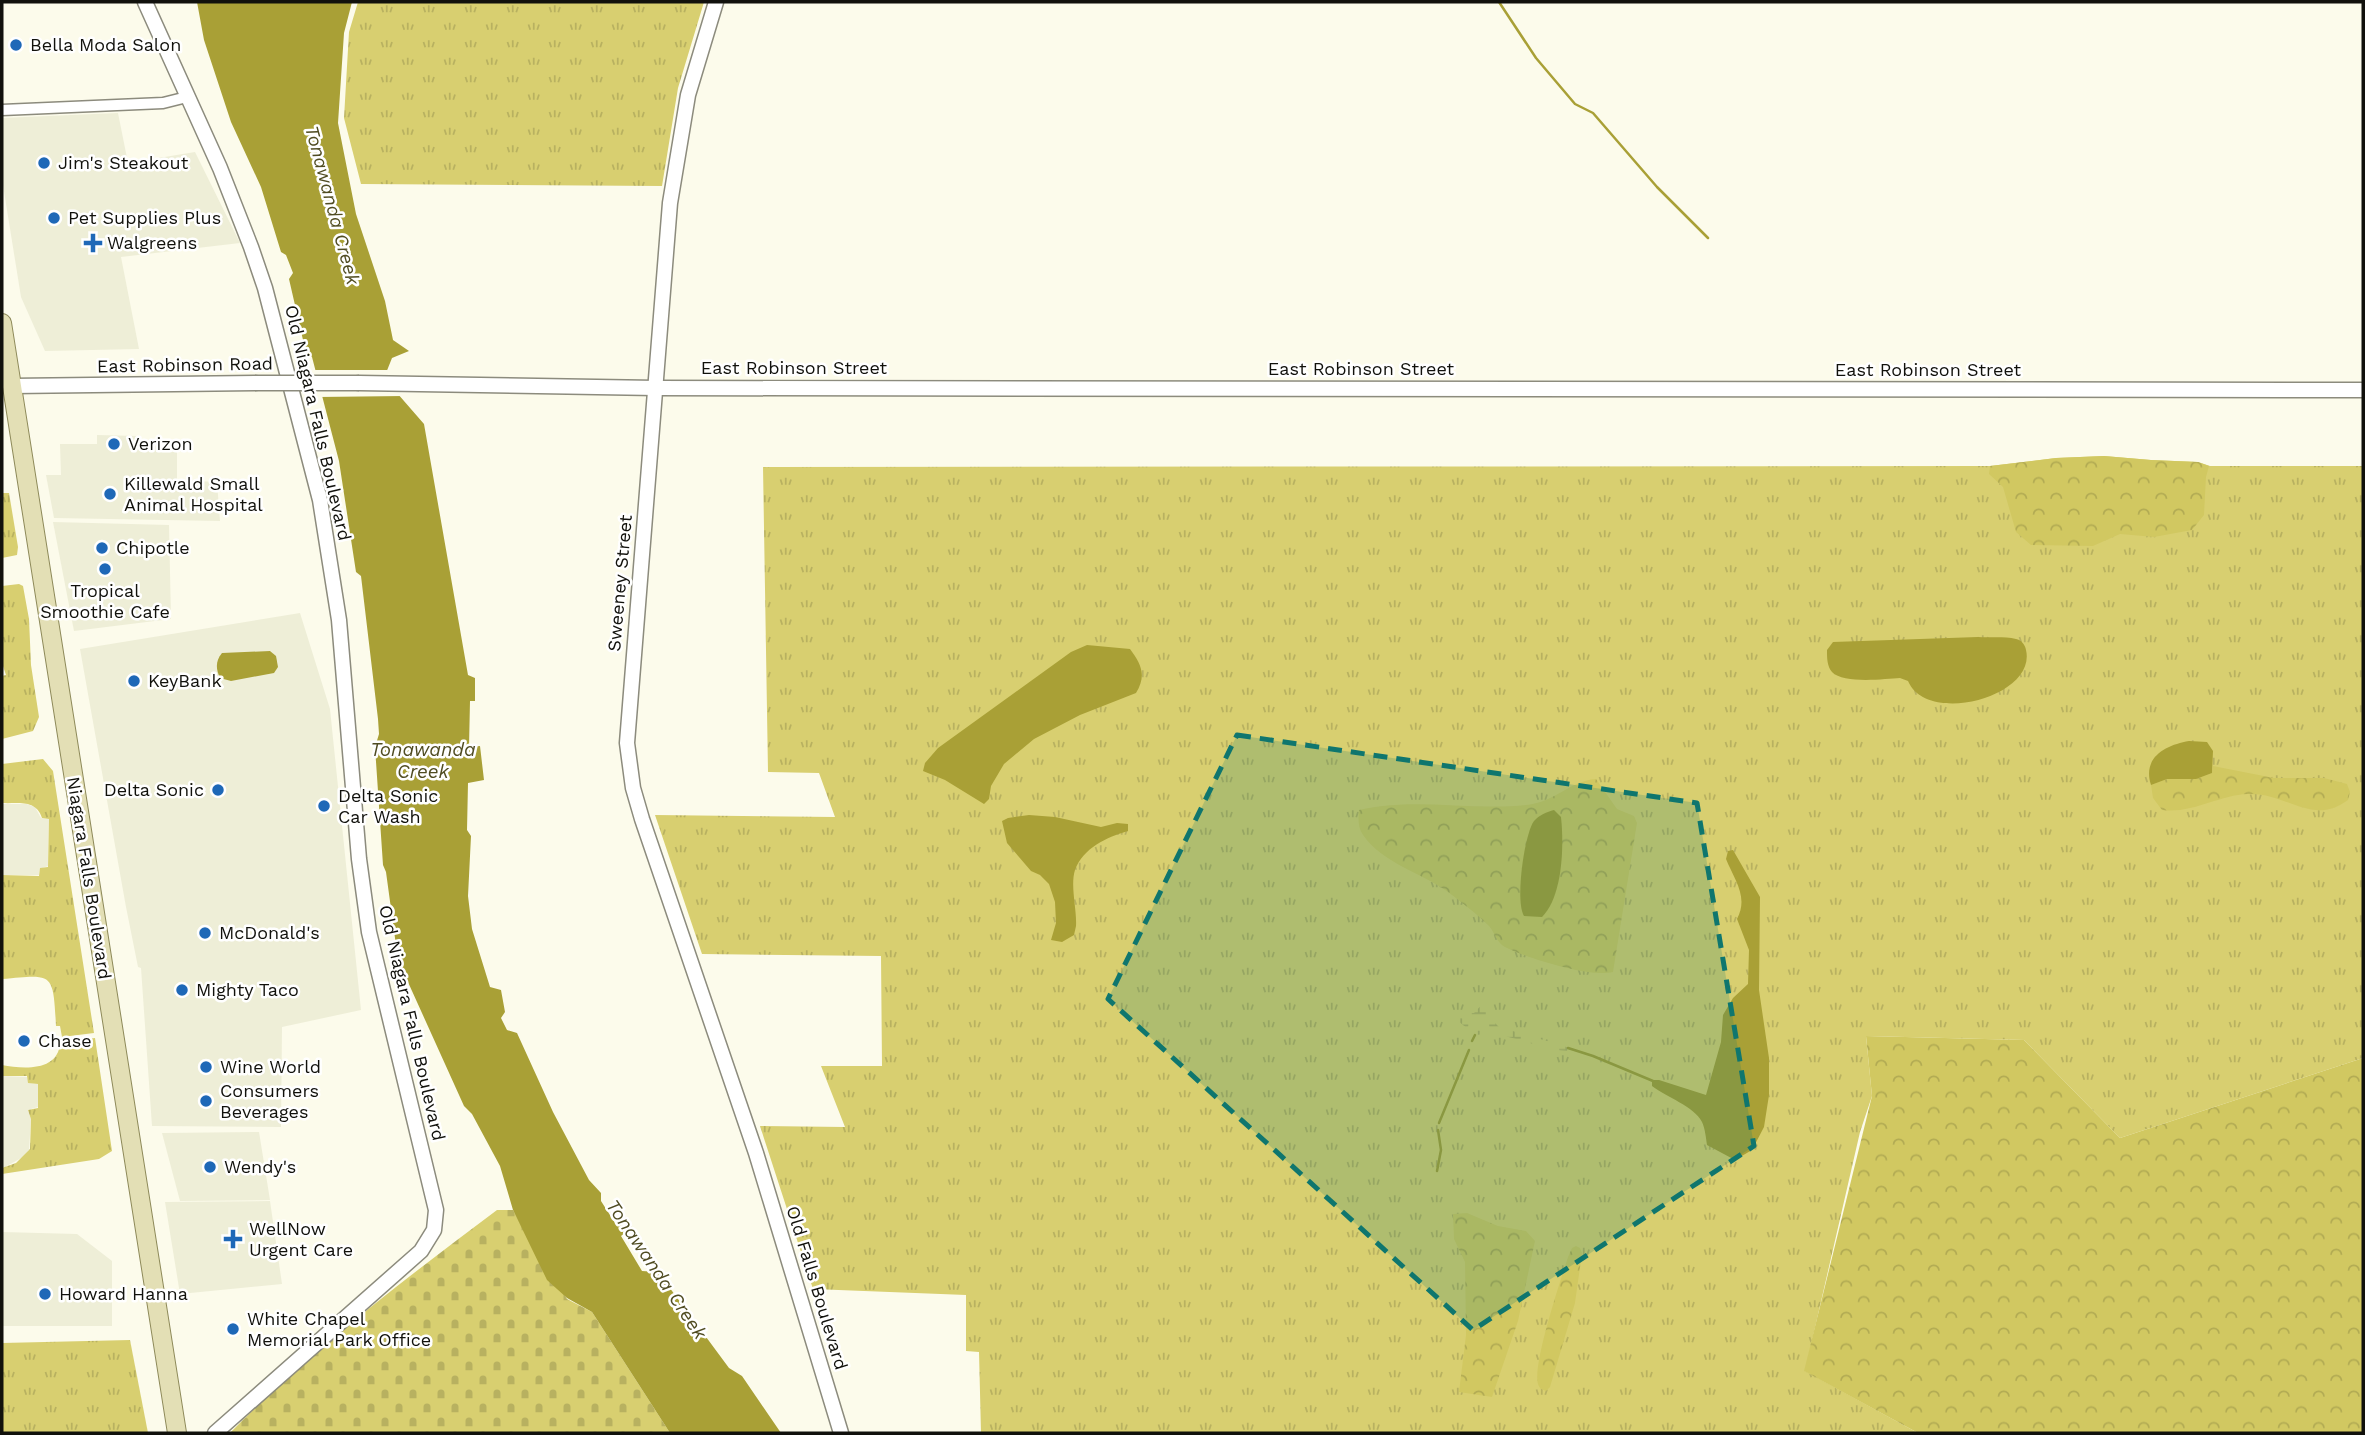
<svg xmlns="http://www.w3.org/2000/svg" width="2365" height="1435" font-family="'Work Sans',sans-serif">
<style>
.built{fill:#eeeed7}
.grass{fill:url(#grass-tufts)}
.forest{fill:url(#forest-crowns)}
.wetland{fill:url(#wetland-marsh)}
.cemetery{fill:url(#cemetery-stones)}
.water{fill:#a9a036}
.pier{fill:#fcfbeb}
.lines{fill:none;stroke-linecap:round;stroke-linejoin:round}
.stream{stroke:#a9a036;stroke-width:2.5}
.minor-casing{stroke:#8c8b7d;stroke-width:13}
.tertiary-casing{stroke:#8c8b7d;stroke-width:17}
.primary-casing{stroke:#8d8959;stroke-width:20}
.minor{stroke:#fff;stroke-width:10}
.tertiary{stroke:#fff;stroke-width:14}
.primary{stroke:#e3dfb5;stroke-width:18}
.tertiary-bridge-casing{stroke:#8c8b7d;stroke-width:17;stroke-linecap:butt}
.tertiary-bridge{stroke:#fff;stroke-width:14}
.marked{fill:#0f766e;fill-opacity:0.2;stroke:#0f766e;stroke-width:5;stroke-dasharray:14 9;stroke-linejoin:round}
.poi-dot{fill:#1e68b7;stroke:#fff;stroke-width:2.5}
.labels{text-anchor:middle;stroke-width:5;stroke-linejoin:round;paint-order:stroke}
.poi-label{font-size:18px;fill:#11110c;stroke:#fff;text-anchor:start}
.street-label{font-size:18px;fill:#11110c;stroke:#fff}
.water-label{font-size:19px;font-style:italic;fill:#504c22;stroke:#fff}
</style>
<defs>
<pattern id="grass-tufts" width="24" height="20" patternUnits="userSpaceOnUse" patternTransform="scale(1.75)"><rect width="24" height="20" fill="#d8cf70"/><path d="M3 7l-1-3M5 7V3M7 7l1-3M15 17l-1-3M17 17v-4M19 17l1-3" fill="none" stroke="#b8b160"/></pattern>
<pattern id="forest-crowns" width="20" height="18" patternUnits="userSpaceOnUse" patternTransform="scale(1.75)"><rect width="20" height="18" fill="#d1c861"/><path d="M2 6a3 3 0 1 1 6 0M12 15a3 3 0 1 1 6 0" fill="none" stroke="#b2ab53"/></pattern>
<pattern id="wetland-marsh" width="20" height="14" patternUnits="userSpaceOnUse" patternTransform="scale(1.75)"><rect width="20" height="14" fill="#d8cf70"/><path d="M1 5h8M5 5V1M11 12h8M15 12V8" fill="none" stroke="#b8b160"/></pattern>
<pattern id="cemetery-stones" width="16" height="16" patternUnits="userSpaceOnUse" patternTransform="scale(1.75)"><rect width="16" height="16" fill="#d8cf70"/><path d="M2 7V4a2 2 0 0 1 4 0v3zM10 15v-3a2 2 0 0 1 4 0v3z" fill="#b8b160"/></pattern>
</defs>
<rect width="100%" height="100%" fill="#fcfbeb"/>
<g class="built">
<polygon points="118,113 128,163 195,152 240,243 121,257 139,349 45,351 21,297 2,179 2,118"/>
<polygon points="97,435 138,436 139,445 177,447 177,480 217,482 220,521 54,518 46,475 61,475 60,444 97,444"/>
<polygon points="53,522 169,525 171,619 74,631"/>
<polygon points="300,613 330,709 361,1010 282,1027 281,1127 152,1126 141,968 138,967 126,907 80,649"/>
<polygon points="2,804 27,804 35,807 41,818 49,819 48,866 40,869 39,875 2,875"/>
<polygon points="2,1076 27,1077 30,1083 38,1084 38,1107 28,1110 31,1118 29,1150 23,1157 5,1167 2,1167"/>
<polygon points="259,1132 270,1200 180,1201 162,1133"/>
<polygon points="270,1201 282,1284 180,1294 165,1202"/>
<polygon points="2,1232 77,1234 112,1261 112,1326 2,1326"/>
</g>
<g class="grass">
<polygon points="358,2 704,2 678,88 662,186 361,184 344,118 349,32"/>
<polygon points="2104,456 2151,460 2198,462 2210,466 2363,466 2363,1058 2120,1138 2024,1040 1866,1036 1872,1096 1860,1132 1805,1371 1918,1433 981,1433 979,1352 966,1351 966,1295 813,1289 760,1126 845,1127 821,1066 882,1066 881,956 702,954 655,815 835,817 819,773 768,772 763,467 1990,466 2056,458"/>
<polygon points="2,493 9,493 18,547 17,555 2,558"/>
<polygon points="19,584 23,586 29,619 31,665 39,717 33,731 2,739 2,676 6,675 2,663 2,586"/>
<path d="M 43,759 L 53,771 L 94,1033 L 62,1037 L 60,1026 L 56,1026 C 53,972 54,974 2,979 L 2,875 L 39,876 L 40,868 L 48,867 L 49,819 L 42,818 C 36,799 18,804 2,803 L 2,764 Z"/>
<path d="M 95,1038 L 112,1151 L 99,1159 L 2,1174 L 2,1168 L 16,1163 L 30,1149 L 31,1119 L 28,1110 L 38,1108 L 38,1084 L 28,1083 L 27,1076 L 2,1076 L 2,1065 C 23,1069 59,1072 60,1042 Z"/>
<polygon points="130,1340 148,1433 2,1433 2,1343"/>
</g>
<g class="forest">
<polygon points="2104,456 2151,460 2198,462 2209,466 2206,477 2204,515 2192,530 2154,537 2120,534 2093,546 2031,545 2016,532 2003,487 1989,474 1990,466 2056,458"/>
<path d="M 2213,766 L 2274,778 L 2324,778 L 2347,784 L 2350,792 L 2348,800 C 2312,827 2286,792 2248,794 C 2219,795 2192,814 2162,810 L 2153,798 L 2151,785 L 2167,779 L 2196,779 L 2212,773 Z"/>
<path d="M 1596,779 L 1617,809 L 1634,816 L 1637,823 L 1613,972 C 1590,978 1527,958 1505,947 C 1497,943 1495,933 1489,926 C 1477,914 1461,902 1448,892 C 1422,873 1382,863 1363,835 C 1358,828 1358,819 1359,810 C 1414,797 1471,811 1526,805 C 1556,802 1569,781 1596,779 Z"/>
<polygon points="1866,1036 2024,1040 2120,1138 2363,1058 2363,1433 1918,1433 1804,1371 1872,1096"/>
<polygon points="1467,1213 1498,1226 1526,1231 1535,1241 1518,1321 1492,1397 1459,1392 1466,1335 1465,1262 1454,1239 1453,1214"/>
<path d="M 1576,1246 L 1580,1248 L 1582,1253 L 1575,1303 L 1550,1387 L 1546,1391 C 1541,1389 1540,1389 1538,1384 C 1532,1365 1561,1279 1568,1257 L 1572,1248 Z"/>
</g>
<path class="wetland" d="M 1488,998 L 1489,1017 L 1499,1027 L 1564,1046 L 1568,1048 L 1567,1051 C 1535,1049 1508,1030 1475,1035 L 1457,1020 L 1459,1014 L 1474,1013 Z"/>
<path class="cemetery" d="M 497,1210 L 513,1210 L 526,1235 L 567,1299 L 592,1312 L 670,1433 L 230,1433 C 311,1350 405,1279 497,1210 Z"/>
<g class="water">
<polygon points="197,2 352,2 344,33 338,123 356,214 385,301 393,340 409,351 392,358 384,378 424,424 468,675 475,678 475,701 470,701 469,747 480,746 484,780 468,783 467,830 471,836 468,896 472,929 490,987 501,990 505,1012 501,1018 507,1030 517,1033 553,1112 589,1180 601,1193 601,1201 615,1223 626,1217 632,1227 621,1236 642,1271 658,1272 729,1368 742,1376 781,1433 670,1433 592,1312 567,1298 547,1280 513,1210 500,1166 472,1114 464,1106 398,960 386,872 383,865 375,747 379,734 378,719 361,576 356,572 339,461 312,357 306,353 289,279 293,273 286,255 281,252 261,187 231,122 204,40"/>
<path d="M 1978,637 C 1989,638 2004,636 2016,639 C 2021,640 2025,644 2026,650 C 2037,697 1927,726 1908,681 L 1900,678 C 1884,679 1843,684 1832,672 C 1827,666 1827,658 1827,650 L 1833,642 Z"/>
<path d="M 1087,645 L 1130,649 C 1141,664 1147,675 1136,693 L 1080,715 L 1034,739 L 1004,764 L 991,786 L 989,799 L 984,804 L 945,780 L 923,771 L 925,763 L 938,748 L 1071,652 Z"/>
<path d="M 270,651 L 276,656 L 278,667 L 274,673 L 231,681 L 220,678 C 216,670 215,661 222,653 Z"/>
<path d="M 2189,741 L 2207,742 L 2213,751 L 2212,773 L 2196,779 L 2167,779 L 2151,785 C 2142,757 2166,745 2189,741 Z"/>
<path d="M 1554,810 L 1561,817 C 1564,845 1563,896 1542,917 L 1524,916 C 1515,902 1524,835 1534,821 C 1539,815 1547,812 1554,810 Z"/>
<path d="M 1029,815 L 1055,817 L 1101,827 L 1117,823 L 1128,824 L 1128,831 C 1107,837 1083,848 1075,870 C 1070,886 1077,909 1076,926 L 1074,935 L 1062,942 L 1051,940 L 1056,923 L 1055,902 L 1049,884 L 1040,875 L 1031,871 L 1007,843 L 1002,821 L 1008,818 Z"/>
<path d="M 1733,850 L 1760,897 L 1759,990 L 1769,1058 L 1769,1095 L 1764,1127 L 1752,1150 L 1735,1160 L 1707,1145 C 1706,1138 1705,1128 1702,1122 C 1694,1106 1666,1097 1652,1086 L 1652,1082 L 1654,1080 L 1659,1080 L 1706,1095 L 1721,1042 L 1723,1015 L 1733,998 L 1748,984 L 1749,950 L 1737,919 C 1749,897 1734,879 1726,859 L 1728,851 Z"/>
</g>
<polygon class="pier" points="312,370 391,370 388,377 404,396 318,397"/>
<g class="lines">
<g class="stream">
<polyline points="1499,2 1536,58 1575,104 1593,113 1657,187 1708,238"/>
<polyline points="1472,1041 1475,1035"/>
<polyline points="1568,1048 1593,1056 1653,1081"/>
<polyline points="1439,1123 1469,1050"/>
<polyline points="1437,1171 1441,1150 1438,1130"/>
</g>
<g class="minor-casing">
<polyline id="minor" points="2,110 163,103 187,97"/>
</g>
<g class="tertiary-casing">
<g id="tertiary">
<polyline points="145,2 220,168 251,247 265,288 320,500 339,620 359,859 369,932 436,1210 434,1230 421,1251 215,1433"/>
<polyline points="716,2 688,95 670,203 627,743 633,788 642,819 756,1153 841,1433"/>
<polyline points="359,383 656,388 2363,390"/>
<polyline points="12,386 255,383"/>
</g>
</g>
<g class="primary-casing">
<polyline id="primary" points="2,323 177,1433"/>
</g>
<use href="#minor" class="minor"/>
<use href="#tertiary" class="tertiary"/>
<use href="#primary" class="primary"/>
<g class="tertiary-bridge-casing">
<polyline id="tertiary-bridge" points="255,383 359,383"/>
</g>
<use href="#tertiary-bridge" class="tertiary-bridge"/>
</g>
<path class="marked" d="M 1237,735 L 1697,803 L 1754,1146 L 1473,1330 L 1108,999 Z"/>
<g class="poi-dot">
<circle cx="16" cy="45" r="7"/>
<circle cx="44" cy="163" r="7"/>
<circle cx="54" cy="218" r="7"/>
<path d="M89.5 232.5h7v7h7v7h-7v7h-7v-7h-7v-7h7z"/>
<circle cx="114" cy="444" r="7"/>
<circle cx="110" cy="494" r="7"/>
<circle cx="102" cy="548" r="7"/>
<circle cx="105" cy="569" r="7"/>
<circle cx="134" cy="681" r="7"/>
<circle cx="218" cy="790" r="7"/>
<circle cx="324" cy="806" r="7"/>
<circle cx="205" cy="933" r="7"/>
<circle cx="182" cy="990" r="7"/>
<circle cx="24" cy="1041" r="7"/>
<circle cx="206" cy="1067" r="7"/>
<circle cx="206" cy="1101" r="7"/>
<circle cx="210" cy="1167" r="7"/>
<path d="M229.5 1228.5h7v7h7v7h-7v7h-7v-7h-7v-7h7z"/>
<circle cx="45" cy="1294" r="7"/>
<circle cx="233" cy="1329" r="7"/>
</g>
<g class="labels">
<g class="poi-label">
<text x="30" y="51">Bella Moda Salon</text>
<text x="58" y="169">Jim's Steakout</text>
<text x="68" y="224">Pet Supplies Plus</text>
<text x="107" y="249">Walgreens</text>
<text x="128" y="450">Verizon</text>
<text x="124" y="490">Killewald Small<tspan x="124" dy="21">Animal Hospital</tspan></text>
<text x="116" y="554">Chipotle</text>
<text x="105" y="597" text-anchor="middle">Tropical<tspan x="105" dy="21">Smoothie Cafe</tspan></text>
<text x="148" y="687">KeyBank</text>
<text x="204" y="796" text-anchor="end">Delta Sonic</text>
<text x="338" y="802">Delta Sonic<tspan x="338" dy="21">Car Wash</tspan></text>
<text x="219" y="939">McDonald's</text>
<text x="196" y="996">Mighty Taco</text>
<text x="38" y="1047">Chase</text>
<text x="220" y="1073">Wine World</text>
<text x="220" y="1097">Consumers<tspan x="220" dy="21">Beverages</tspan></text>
<text x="224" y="1173">Wendy's</text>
<text x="249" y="1235">WellNow<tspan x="249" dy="21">Urgent Care</tspan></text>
<text x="59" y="1300">Howard Hanna</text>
<text x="247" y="1325">White Chapel<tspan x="247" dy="21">Memorial Park Office</tspan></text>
</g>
<g class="street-label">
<text transform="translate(185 365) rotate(-1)" y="6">East Robinson Road</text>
<text x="794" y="374">East Robinson Street</text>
<text x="1361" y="375">East Robinson Street</text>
<text x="1928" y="376">East Robinson Street</text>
<text transform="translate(318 423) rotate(77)" y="6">Old Niagara Falls Boulevard</text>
<text transform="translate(620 583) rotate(-85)" y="6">Sweeney Street</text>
<text transform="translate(89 878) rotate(81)" y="6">Niagara Falls Boulevard</text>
<text transform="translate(412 1023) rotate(77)" y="6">Old Niagara Falls Boulevard</text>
<text transform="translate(817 1288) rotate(73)" y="6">Old Falls Boulevard</text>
</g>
<g class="water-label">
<text transform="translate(333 205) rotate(75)" y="7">Tonawanda Creek</text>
<text x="423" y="756">Tonawanda<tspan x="423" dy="22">Creek</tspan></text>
<text transform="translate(657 1269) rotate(56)" y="7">Tonawanda Creek</text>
</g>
</g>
<rect width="2365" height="1435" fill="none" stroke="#11110c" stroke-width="7"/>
</svg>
